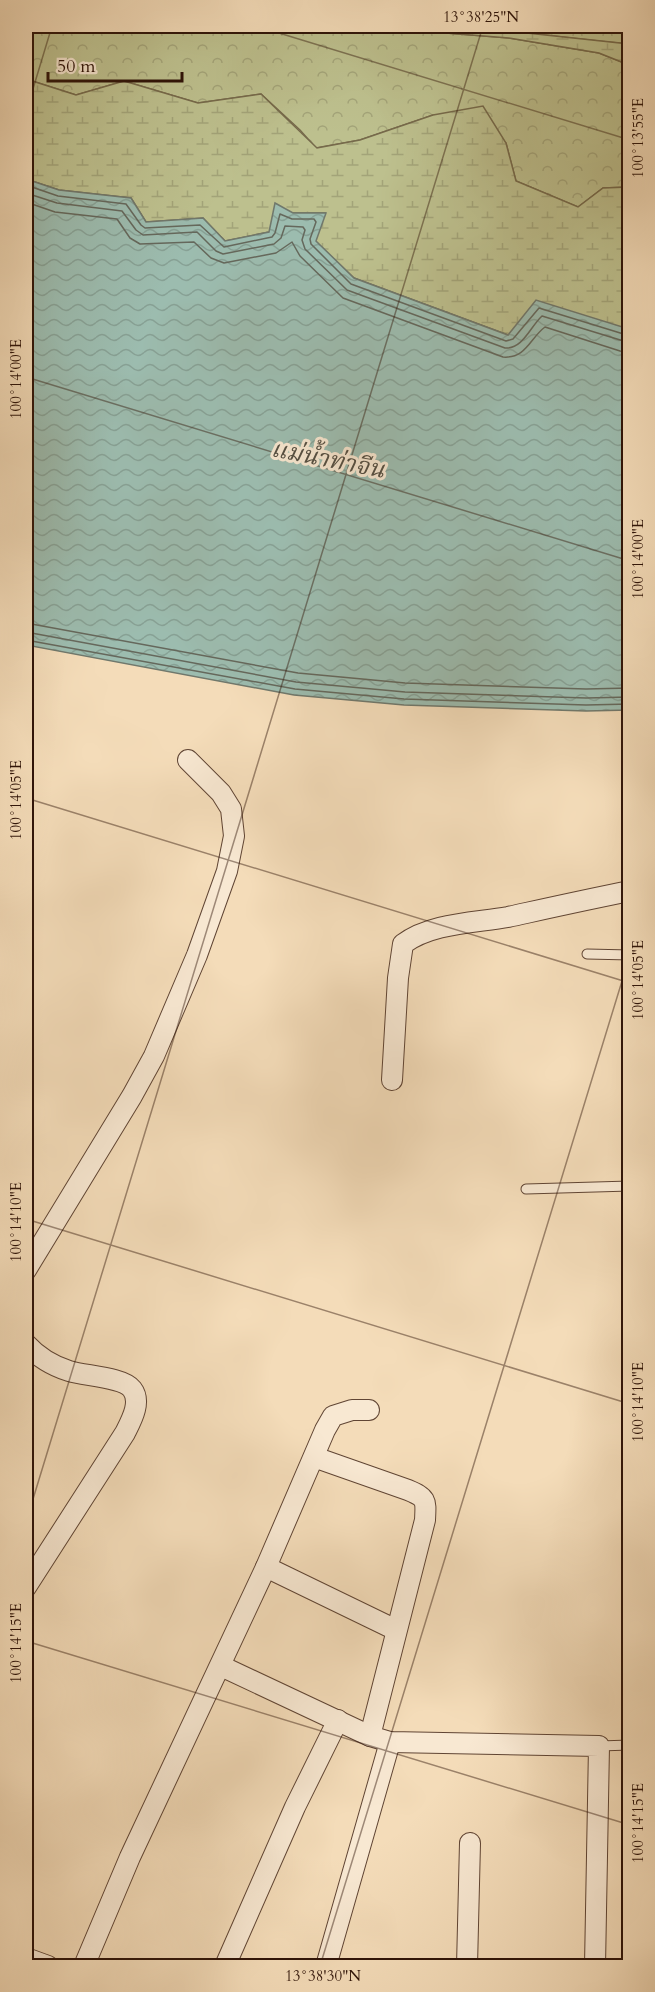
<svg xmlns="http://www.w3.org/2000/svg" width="655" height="1992" font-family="Cardo,'Noto Serif Thai',serif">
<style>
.forest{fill:url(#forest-crowns);stroke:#766a4b;stroke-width:1.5}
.wetland{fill:url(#wetland-marsh);stroke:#766a4b;stroke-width:1.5}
.water{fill:url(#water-waves);stroke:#70786c;stroke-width:1.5}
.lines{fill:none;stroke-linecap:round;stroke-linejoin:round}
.shore{stroke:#65685c;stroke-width:1.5}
.service-casing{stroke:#604534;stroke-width:11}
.minor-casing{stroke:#604534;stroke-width:22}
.service{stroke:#f8e8d2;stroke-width:9}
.minor{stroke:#f8e8d2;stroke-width:20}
.ticks{fill:none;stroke:#2e1308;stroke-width:1.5;stroke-opacity:0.45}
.labels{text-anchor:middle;stroke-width:6;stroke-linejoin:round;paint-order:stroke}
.water-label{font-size:24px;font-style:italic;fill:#544e42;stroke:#f8e8d2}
.neatline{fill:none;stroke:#2e1308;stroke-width:2}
.ticks-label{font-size:15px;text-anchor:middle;fill:#2e1308}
</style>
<defs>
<pattern id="forest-crowns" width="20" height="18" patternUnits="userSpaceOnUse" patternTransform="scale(1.5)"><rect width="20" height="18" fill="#bdc08e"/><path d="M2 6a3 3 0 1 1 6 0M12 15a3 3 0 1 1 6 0" fill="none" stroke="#a3a479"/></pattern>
<pattern id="wetland-marsh" width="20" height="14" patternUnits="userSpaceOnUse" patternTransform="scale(1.5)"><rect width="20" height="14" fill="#bdc08e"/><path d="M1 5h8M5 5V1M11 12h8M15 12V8" fill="none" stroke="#a3a479"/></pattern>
<pattern id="water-waves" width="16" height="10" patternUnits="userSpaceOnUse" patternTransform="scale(1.5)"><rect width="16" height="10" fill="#9cbcaf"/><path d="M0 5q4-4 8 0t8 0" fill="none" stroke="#87a195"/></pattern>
</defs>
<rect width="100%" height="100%" fill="#f4dcb9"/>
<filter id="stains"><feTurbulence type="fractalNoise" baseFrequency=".00333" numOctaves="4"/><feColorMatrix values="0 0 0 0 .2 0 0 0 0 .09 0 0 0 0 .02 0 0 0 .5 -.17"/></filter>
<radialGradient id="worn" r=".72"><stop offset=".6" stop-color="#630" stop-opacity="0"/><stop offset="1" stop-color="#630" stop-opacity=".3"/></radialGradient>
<g class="forest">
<polygon points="26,26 373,26 383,28 509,38 599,53 629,65 629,187 603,188 578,207 516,181 506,143 433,115 360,140 316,148 300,130 261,94 198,103 124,81 76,95 26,79"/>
<polygon points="462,26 629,26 629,44 608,42"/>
</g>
<g class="wetland">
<polygon points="373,26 462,26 629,44 629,65 599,53 509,38 383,28"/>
<polygon points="26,79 76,95 124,81 198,103 261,94 317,148 360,140 433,115 483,106 506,143 516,181 578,207 603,188 629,187 629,329 508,335 354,278 315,241 325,213 293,213 269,232 225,241 203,218 146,222 131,198 59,190 26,179"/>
</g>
<polygon class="water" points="26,179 59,190 131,198 146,222 203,218 225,241 269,232 275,203 293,213 326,213 316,241 354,278 508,335 536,300 629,329 629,710 586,711 404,705 294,695 26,645"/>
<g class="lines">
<g class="shore">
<polyline points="26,185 58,196 126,204 141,225 145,228 200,225 224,247 272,237 275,233 280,214 292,219 314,219 316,222 310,239 311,244 351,284 506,341 513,339 539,308 630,336"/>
<path d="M 26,193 L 57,203 L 122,211 L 136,230 L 143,235 L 197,232 L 216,251 L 223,254 L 274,244 L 281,238 L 285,226 L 303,227 L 305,230 L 302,240 L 305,249 L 347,290 L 505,348 C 523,349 530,327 542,316 L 630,343"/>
<path d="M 26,202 L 55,212 L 117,219 L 130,238 L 140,244 L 194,242 L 211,258 L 224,263 L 276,253 L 292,242 L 300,256 L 343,298 L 503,357 C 526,359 530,338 545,327 L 620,351 L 630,352"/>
<polyline points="26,623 298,673 405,683 586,689 630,688"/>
<polyline points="26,632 296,682 405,692 586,698 630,697"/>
<polyline points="26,640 295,689 404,699 586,705 630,704"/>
</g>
<g class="service-casing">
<g id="service">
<polyline points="587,954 630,955"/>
<polyline points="526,1189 630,1186"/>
<polyline points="599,1746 630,1745"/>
</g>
</g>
<g class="minor-casing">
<g id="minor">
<path d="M 392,1080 L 398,978 L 403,944 C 431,923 474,923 508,917 C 549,908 589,899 630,891"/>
<polyline points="26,1270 132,1096 154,1056 197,955 227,871 234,836 231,809 221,793 188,760"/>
<path d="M 26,1344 C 37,1356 53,1366 69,1371 C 84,1376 123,1377 132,1389 C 142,1402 131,1421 125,1433 L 26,1587"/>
<path d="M 314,1457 L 408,1490 C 427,1498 426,1500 425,1520 L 370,1736"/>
<polyline points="266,1567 396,1630"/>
<polyline points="221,1666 370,1736 390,1742 599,1746 595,1966"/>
<polyline points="26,1958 48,1966"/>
<polyline points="84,1966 130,1857 266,1567 325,1430 333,1416 352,1410 369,1410"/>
<polyline points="225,1966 295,1807 338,1720"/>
<polyline points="326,1966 390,1742"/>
<polyline points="467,1966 470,1843"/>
</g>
</g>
<use href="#service" class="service"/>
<use href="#minor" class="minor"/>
</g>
<path class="ticks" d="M 256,26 L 630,140M 26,112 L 52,26M 26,377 L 630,561M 26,798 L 630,983M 26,1219 L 630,1404M 26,1522 L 483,26M 26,1641 L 630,1825M 320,1966 L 630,955"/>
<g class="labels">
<g class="water-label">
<text transform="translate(328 459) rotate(11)" y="8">แม่น้ำท่าจีน</text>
</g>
</g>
<rect width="655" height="1992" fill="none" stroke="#f4dcb9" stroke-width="66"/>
<path d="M48 72v9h134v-9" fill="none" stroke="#2e1308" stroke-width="3"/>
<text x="57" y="72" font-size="18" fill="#2e1308" stroke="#f8e8d2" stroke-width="4.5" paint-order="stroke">50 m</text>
<rect x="33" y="33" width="589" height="1926" class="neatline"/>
<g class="ticks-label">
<text x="481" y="22">13°38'25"N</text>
<text transform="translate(638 138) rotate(-90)" y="5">100°13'55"E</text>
<text transform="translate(16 379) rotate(-90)" y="5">100°14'00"E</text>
<text transform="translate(638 559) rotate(-90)" y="5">100°14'00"E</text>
<text transform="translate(16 800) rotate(-90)" y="5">100°14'05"E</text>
<text transform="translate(638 980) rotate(-90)" y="5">100°14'05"E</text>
<text transform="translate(16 1222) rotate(-90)" y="5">100°14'10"E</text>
<text transform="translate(638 1402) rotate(-90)" y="5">100°14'10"E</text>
<text transform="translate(16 1643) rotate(-90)" y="5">100°14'15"E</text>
<text transform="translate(638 1823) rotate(-90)" y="5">100°14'15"E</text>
<text x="323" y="1981">13°38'30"N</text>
</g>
<rect width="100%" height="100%" filter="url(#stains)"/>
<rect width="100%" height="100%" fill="url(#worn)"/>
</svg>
